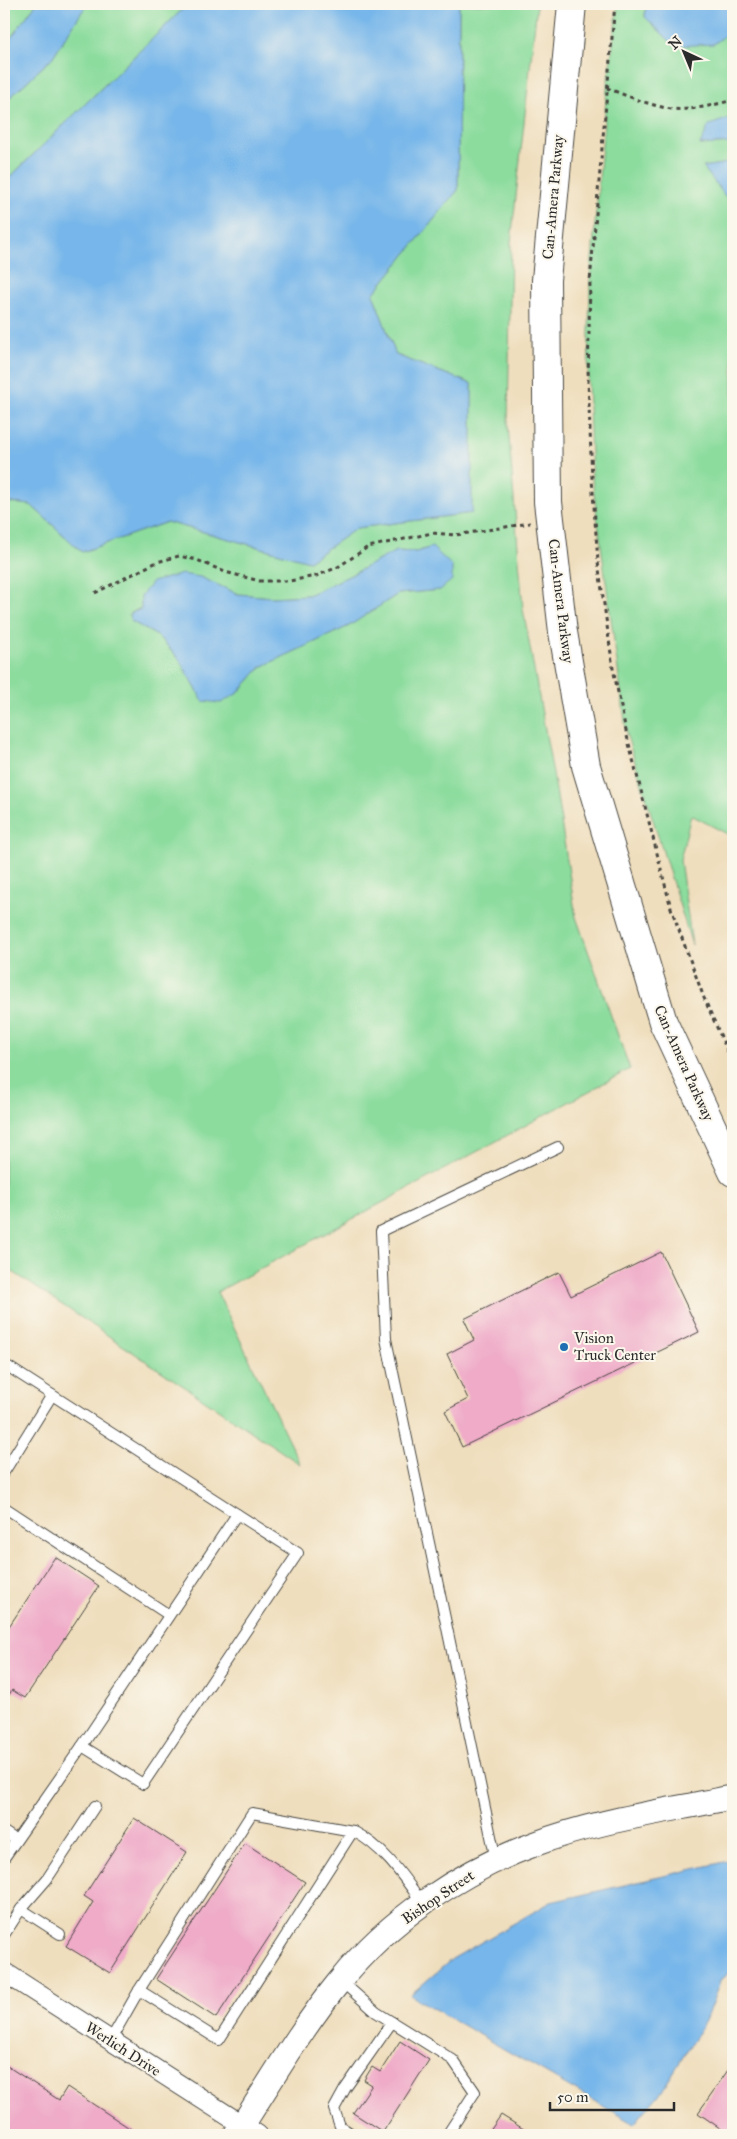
<svg xmlns="http://www.w3.org/2000/svg" width="737" height="2139" font-family="'IM FELL Great Primer',serif">
<style>
.green{fill:#8bdc9d;stroke:#5b8464;fill-rule:evenodd}
.water{fill:#76b6ea;stroke:#50708a}
.building{fill:#efabc8}
.lines{fill:none;stroke-linecap:round;stroke-linejoin:round}
.service-casing{stroke:#484641;stroke-width:12}
.minor-casing{stroke:#484641;stroke-width:21}
.tertiary-casing{stroke:#484641;stroke-width:26}
.secondary-casing{stroke:#484641;stroke-width:30}
.path{stroke:#484641;stroke-width:3;stroke-dasharray:4 4;stroke-linecap:butt}
.service{stroke:#fff;stroke-width:10}
.minor{stroke:#fff;stroke-width:19}
.tertiary{stroke:#fff;stroke-width:24}
.secondary{stroke:#fff;stroke-width:28}
.poi-dot{fill:#1f6fb2;stroke:#fbf7ec;stroke-width:2}
.labels{text-anchor:middle;stroke-width:4;stroke-linejoin:round;paint-order:stroke}
.street-label{font-size:15px;fill:#2b2b2b;stroke:#fbf7ec}
.poi-label{font-size:15px;fill:#2b2b2b;stroke:#fbf7ec;text-anchor:start}
</style>
<rect width="100%" height="100%" fill="#fbf7ec"/>
<filter id="ink" filterUnits="userSpaceOnUse"><feTurbulence type="fractalNoise" baseFrequency=".02" numOctaves="2"/><feDisplacementMap in="SourceGraphic" scale="10" xChannelSelector="R" yChannelSelector="G"/><feConvolveMatrix kernelMatrix="1 2 1 2 8 2 1 2 1" color-interpolation-filters="sRGB"/></filter>
<filter id="wash" filterUnits="userSpaceOnUse"><feTurbulence type="fractalNoise" baseFrequency=".0096" numOctaves="4" result="noise"/><feDisplacementMap in="SourceGraphic" scale="20" xChannelSelector="R" yChannelSelector="G"/><feGaussianBlur stdDeviation="1.12" result="paint"/><feColorMatrix in="noise" values="0 0 0 0 0 0 0 0 0 0 0 0 0 0 0 0 0 1.4 0 .05"/><feComposite in="paint" operator="in"/></filter>
<g filter="url(#wash)">
<rect width="100%" height="100%" fill="#efdebd"/>
<g class="green">
<polygon points="4,4 36,4 4,47"/>
<polygon points="87,4 188,4 4,183 4,103 52,58"/>
<path d="M 459,4 L 537,4 L 511,242 L 508,425 L 523,609 L 556,790 L 576,917 L 630,1069 L 217,1292 L 300,1464 L 4,1266 L 4,502 L 31,505 L 82,552 L 167,522 L 309,561 L 357,528 L 471,513 L 472,384 L 396,355 L 373,294 L 458,190 ZM 432,547 L 439,555 L 440,590 L 398,594 L 349,626 L 261,667 L 238,693 L 203,701 L 179,659 L 159,637 L 131,621 L 129,614 L 200,577 L 238,594 L 272,597 L 308,595 L 349,576 L 396,551 L 416,552 Z"/>
<polygon points="618,4 646,4 645,17 714,44 733,29 733,117 725,119 700,145 733,143 733,162 704,167 733,206 733,837 691,815 680,860 692,945 627,736 592,479 588,381 590,281 607,88"/>
</g>
<g class="water">
<polygon points="36,4 87,4 52,58 4,103 4,47"/>
<polygon points="188,4 459,4 458,190 373,294 396,355 472,384 472,513 357,528 309,561 167,522 82,552 31,505 4,502 4,183"/>
<polygon points="646,4 733,4 733,29 714,44 675,46 645,17"/>
<polygon points="733,117 733,143 700,145 709,125"/>
<polygon points="733,162 733,206 703,167"/>
<polygon points="432,547 452,566 452,580 440,590 398,594 349,626 261,667 238,693 221,703 203,701 179,659 159,637 131,621 129,614 141,609 141,596 152,582 182,574 200,577 238,594 272,597 308,595 349,576 396,551 416,552"/>
<polygon points="733,1860 733,1970 721,1979 705,2021 662,2091 634,2124 410,1995 452,1959 551,1902"/>
</g>
<g id="blocks">
<g class="building">
<polygon points="661,1252 699,1332 462,1447 445,1411 468,1399 447,1354 474,1340 464,1319 559,1272 571,1296"/>
<polygon points="55,1557 99,1586 25,1698 12,1690 4,1703 4,1634"/>
<polygon points="134,1818 187,1852 110,1973 66,1946 93,1902 84,1896"/>
<polygon points="245,1843 305,1882 216,2018 156,1979"/>
<polygon points="400,2041 429,2060 383,2132 353,2113 372,2085 364,2080 372,2067 380,2072"/>
<polygon points="733,2063 733,2135 730,2135 698,2113"/>
<polygon points="4,2064 59,2100 67,2087 140,2135 4,2135"/>
<polygon points="501,2115 533,2135 487,2135"/>
</g>
</g>
</g>
<g filter="url(#ink)">
<use href="#blocks" fill-opacity="0" stroke="#484641" stroke-width="1"/>
<g class="lines">
<g class="service-casing">
<g id="service">
<polyline points="4,1364 237,1514 82,1746 4,1858"/>
<polyline points="4,1472 52,1395"/>
<polyline points="4,1507 169,1615"/>
<polyline points="82,1746 143,1784 298,1553 237,1514"/>
<polyline points="4,1832 16,1840"/>
<polyline points="496,1860 386,1339 381,1231 558,1147"/>
<polyline points="21,1909 47,1879 95,1806"/>
<polyline points="4,1935 21,1909 60,1934"/>
<polyline points="340,1980 376,2012 453,2060 475,2092 447,2135"/>
<polyline points="139,1990 219,2040 353,1831"/>
<path d="M 110,2041 L 139,1990 L 252,1813 L 353,1831 C 384,1847 403,1876 423,1904"/>
<polyline points="353,2135 340,2126 334,2109 345,2089 392,2022"/>
</g>
</g>
<g class="minor-casing">
<polyline id="minor" points="4,1972 258,2135"/>
</g>
<g class="tertiary-casing">
<path id="tertiary" d="M 236,2135 C 269,2084 300,2030 339,1982 C 388,1920 461,1871 535,1844 C 597,1820 668,1811 733,1797"/>
</g>
<g class="secondary-casing">
<polyline id="secondary" points="572,4 546,280 548,502 563,632 586,766 663,1022 733,1172"/>
</g>
<g class="path">
<polyline points="615,4 590,281 588,381 592,479 598,562 613,668 627,736 671,908 704,998 733,1064"/>
<path d="M 607,88 C 627,96 649,105 671,109 C 691,111 714,105 733,100"/>
<polyline points="95,593 157,562 179,556 197,560 225,572 260,581 290,581 316,576 338,567 368,547 432,533 456,535 530,523"/>
</g>
<use href="#service" class="service"/>
<use href="#minor" class="minor"/>
<use href="#tertiary" class="tertiary"/>
<use href="#secondary" class="secondary"/>
</g>
</g>
<circle class="poi-dot" cx="564" cy="1347" r="5"/>
<g class="labels">
<g class="street-label">
<text transform="translate(553 197) rotate(-85)" y="5">Can-Amera Parkway</text>
<text transform="translate(561 601) rotate(83)" y="5">Can-Amera Parkway</text>
<text transform="translate(684 1063) rotate(66)" y="5">Can-Amera Parkway</text>
<text transform="translate(438 1897) rotate(-34)" y="5">Bishop Street</text>
<text transform="translate(123 2049) rotate(33)" y="5">Werlich Drive</text>
</g>
<g class="poi-label">
<text x="574" y="1343">Vision<tspan x="574" dy="17">Truck Center</tspan></text>
</g>
</g>
<rect width="737" height="2139" fill="none" stroke="#fbf7ec" stroke-width="20"/>
<g transform="translate(684 52) rotate(316)" stroke="#fbf7ec" stroke-width="4" paint-order="stroke">
<path d="M0-4L9 19L0 12L-9 19Z" fill="#2b2b2b"/>
<text y="-8" font-size="14" font-weight="bold" text-anchor="middle" fill="#2b2b2b">N</text>
</g>
<path d="M550 2102v8h124v-8" fill="none" stroke="#2b2b2b" stroke-width="2.5"/>
<text x="557" y="2102" font-size="15" fill="#2b2b2b" stroke="#fbf7ec" stroke-width="4" paint-order="stroke">50 m</text>
</svg>
